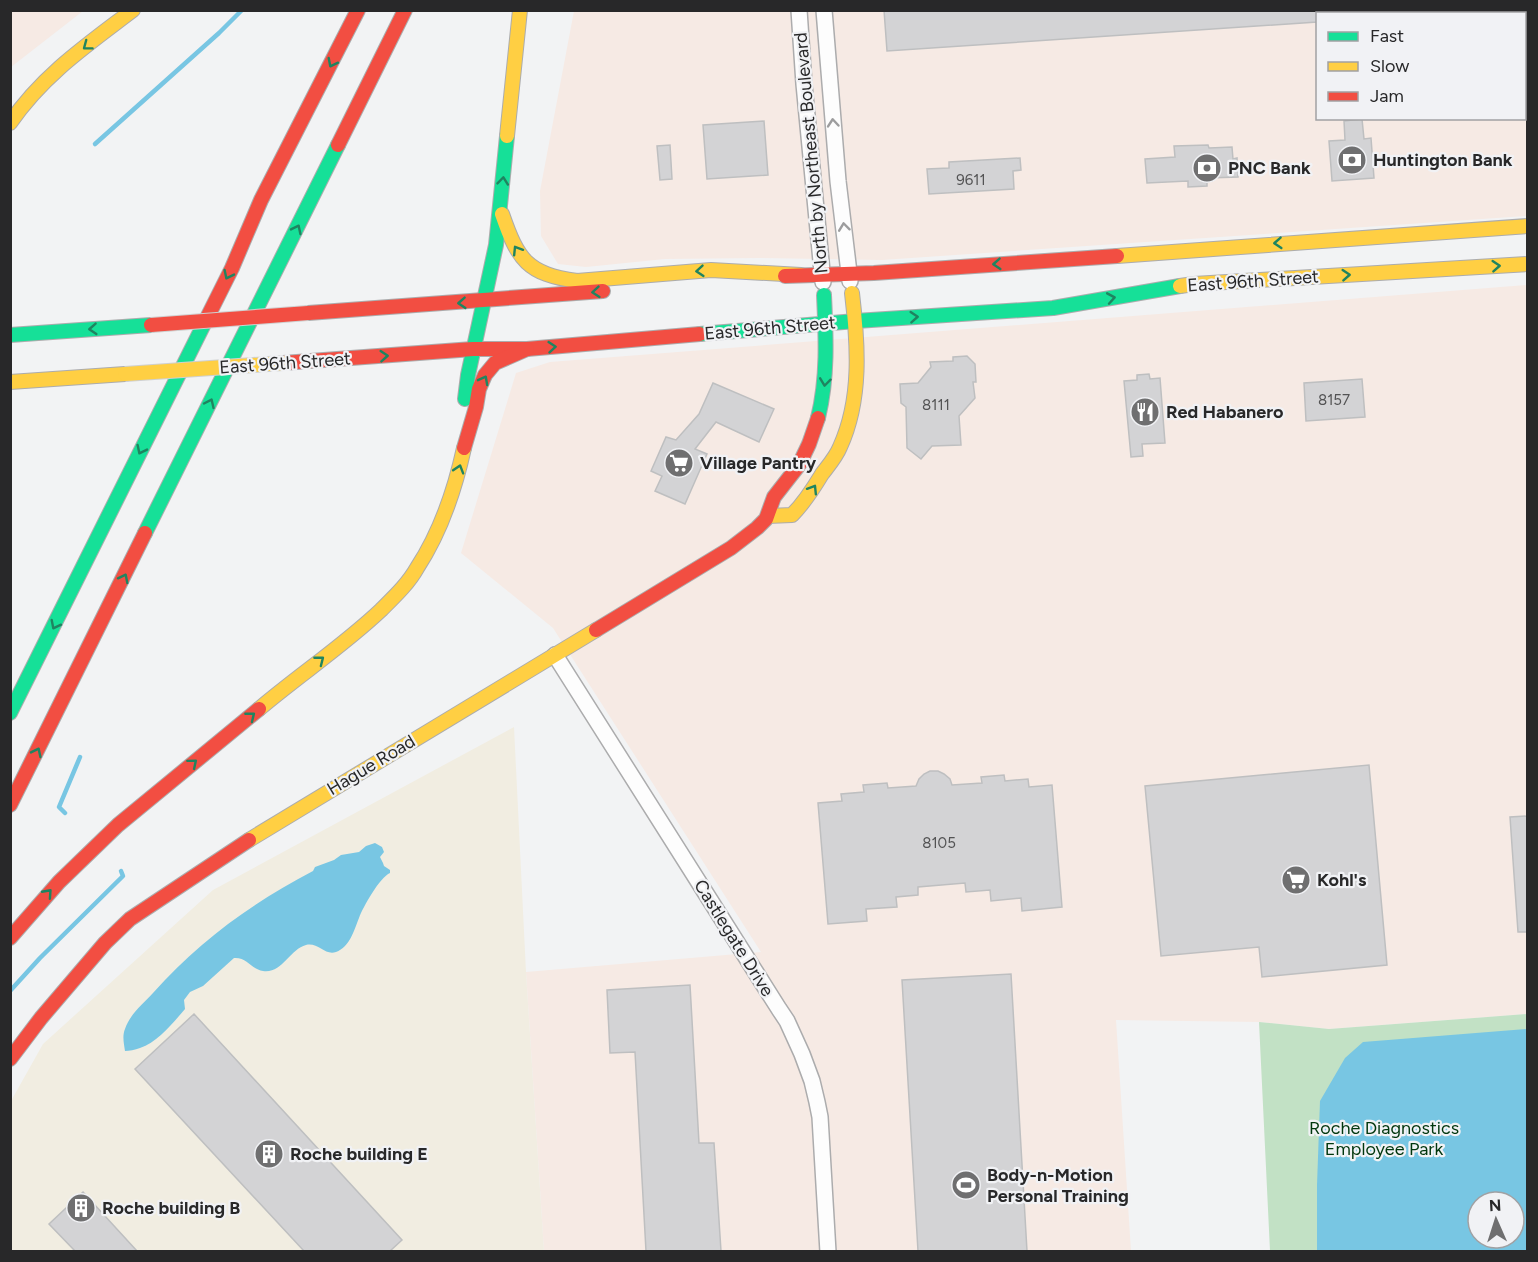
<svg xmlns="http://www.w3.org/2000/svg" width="1538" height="1262" font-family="Figtree,sans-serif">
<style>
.commercial{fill:#f6eae4;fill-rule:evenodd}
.industrial{fill:#f1ede1}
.green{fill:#c2e1c5;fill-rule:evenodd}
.water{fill:#78c6e3;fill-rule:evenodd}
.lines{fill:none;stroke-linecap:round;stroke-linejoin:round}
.stream{stroke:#78c6e3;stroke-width:4.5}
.building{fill:#d3d3d5;stroke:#bebfc0;stroke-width:1.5}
.street-casing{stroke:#acacad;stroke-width:18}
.fast-casing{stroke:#acacad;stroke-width:16}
.slow-casing{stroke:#acacad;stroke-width:16}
.jam-casing{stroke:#acacad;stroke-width:16}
.street{stroke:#fdfdfd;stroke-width:15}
.fast{stroke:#16e098;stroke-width:14}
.slow{stroke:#ffcf43;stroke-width:14}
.jam{stroke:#f24e42;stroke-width:14}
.slow-bridge-casing{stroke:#cfd0d0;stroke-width:16;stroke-linecap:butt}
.jam-bridge-casing{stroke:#cfd0d0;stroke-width:16;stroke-linecap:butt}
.slow-bridge{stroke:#ffcf43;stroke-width:14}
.jam-bridge{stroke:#f24e42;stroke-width:14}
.oneway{stroke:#1f8460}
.oneway2{stroke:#9d9d9e}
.labels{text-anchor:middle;stroke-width:4.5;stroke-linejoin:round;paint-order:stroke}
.number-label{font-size:15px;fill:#535354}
.street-label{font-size:18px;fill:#282829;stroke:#f1f2f5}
.poi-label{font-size:18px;font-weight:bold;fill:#282829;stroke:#f1f2f5;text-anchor:start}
.park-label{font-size:18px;fill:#00370e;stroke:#f1f2f5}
</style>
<rect width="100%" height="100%" fill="#f2f3f4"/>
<g class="commercial">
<polygon points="11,10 83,10 83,11 11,67"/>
<path d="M 574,11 L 1527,11 L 1527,216 L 882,260 L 759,258 L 665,259 L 586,267 L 558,264 L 541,236 L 540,191 ZM 1318,14 L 1524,14 L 1524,118 L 1318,118 Z"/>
<polygon points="1527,285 1527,1014 1329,1029 1259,1022 1116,1020 1131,1251 544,1251 526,972 761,952 553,628 461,553 516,373 550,362"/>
</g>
<polygon class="industrial" points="514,727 526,972 544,1251 11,1252 11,1101 43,1044 213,890"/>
<path class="green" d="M 1527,1014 L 1527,1251 L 1270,1251 L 1259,1022 L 1329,1029 ZM 1478,1202 L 1514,1202 L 1514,1238 L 1478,1238 Z"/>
<g class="water">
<path d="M 375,843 L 382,847 L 384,852 L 380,857 L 383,863 L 384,866 L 390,870 L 390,873 C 380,877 363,907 359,918 C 354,930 350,947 336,952 C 325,956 318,942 306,945 C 290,949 282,974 263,971 C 251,969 247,957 234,958 L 203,986 L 190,992 L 184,1000 L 185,1009 C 172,1024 158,1042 140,1048 C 135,1050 129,1051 125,1051 C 124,1044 122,1036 125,1029 C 130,1014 143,1004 153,993 C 199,941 252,903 313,871 L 315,867 L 334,860 L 341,855 L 359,852 L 366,846 Z"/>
<path d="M 1527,1029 L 1527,1251 L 1317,1251 L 1317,1185 L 1320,1101 L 1345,1058 L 1363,1042 ZM 1478,1202 L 1514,1202 L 1514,1238 L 1478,1238 Z"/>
</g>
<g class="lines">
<g class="stream">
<polyline points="95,144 219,33 242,10"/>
<polyline points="65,813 59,807 80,757"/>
<polyline points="10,991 40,958 123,876 121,871"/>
</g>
</g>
<g class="building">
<polygon points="884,10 1317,10 1317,22 887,51"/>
<polygon points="1362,119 1364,139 1371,138 1374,178 1332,181 1329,141 1345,140 1344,121"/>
<polygon points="764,121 768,175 707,179 703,125"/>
<polygon points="670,145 672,179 660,180 657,146"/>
<polygon points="1208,145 1209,148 1232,147 1233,159 1237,158 1238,177 1207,178 1207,186 1188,187 1188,181 1147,183 1145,159 1175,157 1174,146"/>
<polygon points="1020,158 1021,170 1013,171 1014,189 929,194 927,169 949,168 949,162"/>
<polygon points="967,356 975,364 976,382 973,382 975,398 959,416 961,445 932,446 921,459 907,448 906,407 901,403 900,384 918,383 931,367 930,362 953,361 953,357"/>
<polygon points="1149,374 1150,379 1160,378 1165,443 1142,444 1143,456 1131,457 1124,381 1137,380 1137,375"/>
<polygon points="1362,379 1365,417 1306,421 1304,383"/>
<polygon points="713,383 774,409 759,442 716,422 695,449 707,454 685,504 655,491 662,476 651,471 666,437 676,440 699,414"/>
<polygon points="1369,765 1387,965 1262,977 1259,947 1161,956 1145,786"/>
<polygon points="930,771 938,771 944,774 950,779 952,785 982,783 981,777 1004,775 1005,781 1028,779 1029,787 1052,785 1062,907 1022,911 1021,898 991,901 990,890 966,892 965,883 918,887 918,895 896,897 897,907 866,909 867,921 828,924 818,803 842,801 841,794 864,792 863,785 887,783 888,788 916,786 919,779 924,774"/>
<polygon points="1527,816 1527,932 1518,932 1510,817"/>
<polygon points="1011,974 1027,1251 918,1251 902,980"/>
<polygon points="690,985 699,1143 714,1143 721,1251 646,1251 635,1052 610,1053 607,990"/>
<polygon points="194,1014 402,1240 390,1251 304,1251 135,1069"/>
<polygon points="83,1192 137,1251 75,1251 49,1224"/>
</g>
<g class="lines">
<g class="street-casing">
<g id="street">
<polyline points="799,10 804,84 823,282"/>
<polyline points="824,10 838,181 850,281"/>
<polyline points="555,655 779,1009 787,1021 802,1054 812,1081 817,1102 820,1117 828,1252"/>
</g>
</g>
<g class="fast-casing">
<g id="fast">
<polyline points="700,334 856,321 1053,308 1180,286"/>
<polyline points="10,335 151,325"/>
<polyline points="465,399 468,375 496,245 507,136"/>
<path d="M 818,418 C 828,377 826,337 824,295"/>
<polyline points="145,533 338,145"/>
<polyline points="10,713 205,322"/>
</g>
</g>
<g class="slow-casing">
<g id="slow">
<path d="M 10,123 C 43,75 87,45 133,10"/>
<polyline points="507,136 520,10"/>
<path d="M 502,214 C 518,260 527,274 577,281 L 711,270 L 801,275"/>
<polyline points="1117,256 1528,226"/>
<polyline points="1180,286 1194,284 1528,264"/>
<polyline points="10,382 125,374"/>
<path d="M 768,516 L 792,515 C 804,503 813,489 822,474 C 828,466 836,457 840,447 C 862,399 858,344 852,293"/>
<path d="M 259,709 C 299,675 343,646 381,610 C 394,597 408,584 417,568 C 440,533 455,489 464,448"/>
<polyline points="249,840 596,630"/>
</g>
</g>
<g class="jam-casing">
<g id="jam">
<polyline points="338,145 405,10"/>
<polyline points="785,276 874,273 1117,256"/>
<polyline points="308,313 603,291"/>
<polyline points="205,322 232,268 261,200 358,10"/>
<polyline points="283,363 473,349 527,349 700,334"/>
<polyline points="464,448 476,407 479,389 485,375 495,363 527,349"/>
<polyline points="596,630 731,548 757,528 766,519 774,497 799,465 809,444 818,418"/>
<polyline points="10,805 145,533"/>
<polyline points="10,938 59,882 118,825 259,709"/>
<polyline points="10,1059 41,1018 105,943 130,919 249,840"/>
</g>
</g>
<use href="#street" class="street"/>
<use href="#fast" class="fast"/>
<use href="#slow" class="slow"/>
<use href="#jam" class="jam"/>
<g class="slow-bridge-casing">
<polyline id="slow-bridge" points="125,374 283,363"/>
</g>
<g class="jam-bridge-casing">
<polyline id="jam-bridge" points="151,325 308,313"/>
</g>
<use href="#slow-bridge" class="slow-bridge"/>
<use href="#jam-bridge" class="jam-bridge"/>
</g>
<defs><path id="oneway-chevron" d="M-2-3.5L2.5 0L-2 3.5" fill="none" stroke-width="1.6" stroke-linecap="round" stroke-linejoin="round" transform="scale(1.5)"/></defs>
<g class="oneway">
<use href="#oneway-chevron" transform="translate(87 46) rotate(143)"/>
<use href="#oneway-chevron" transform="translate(332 63) rotate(117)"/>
<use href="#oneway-chevron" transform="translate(503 181) rotate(-84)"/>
<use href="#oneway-chevron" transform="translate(297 229) rotate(-64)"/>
<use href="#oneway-chevron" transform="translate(1278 243) rotate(176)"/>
<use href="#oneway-chevron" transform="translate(517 250) rotate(-122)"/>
<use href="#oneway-chevron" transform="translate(997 264) rotate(176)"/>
<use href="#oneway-chevron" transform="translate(1496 266) rotate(-4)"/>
<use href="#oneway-chevron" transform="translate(700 271) rotate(175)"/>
<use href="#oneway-chevron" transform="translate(228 275) rotate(116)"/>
<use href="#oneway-chevron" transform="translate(1346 275) rotate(-4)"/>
<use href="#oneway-chevron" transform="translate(596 292) rotate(175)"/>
<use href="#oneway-chevron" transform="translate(1111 298) rotate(-10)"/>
<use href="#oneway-chevron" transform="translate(462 303) rotate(176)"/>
<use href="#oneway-chevron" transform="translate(914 317) rotate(-4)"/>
<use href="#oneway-chevron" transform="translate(93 329) rotate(176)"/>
<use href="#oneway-chevron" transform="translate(552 347) rotate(-5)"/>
<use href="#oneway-chevron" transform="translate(384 356) rotate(-4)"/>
<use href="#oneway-chevron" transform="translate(484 380) rotate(-62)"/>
<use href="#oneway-chevron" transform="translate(825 382) rotate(97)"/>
<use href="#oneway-chevron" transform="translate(210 403) rotate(-65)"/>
<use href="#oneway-chevron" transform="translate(141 450) rotate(116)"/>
<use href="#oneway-chevron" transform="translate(459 469) rotate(-73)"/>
<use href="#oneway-chevron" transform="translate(813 489) rotate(-58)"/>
<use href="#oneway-chevron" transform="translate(124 578) rotate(-63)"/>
<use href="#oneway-chevron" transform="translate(55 625) rotate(117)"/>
<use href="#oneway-chevron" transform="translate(320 660) rotate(-38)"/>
<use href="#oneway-chevron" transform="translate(251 716) rotate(-39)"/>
<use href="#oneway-chevron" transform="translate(37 752) rotate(-64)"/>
<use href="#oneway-chevron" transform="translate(193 763) rotate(-40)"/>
<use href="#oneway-chevron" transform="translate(48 893) rotate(-48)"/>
</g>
<g class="oneway2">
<use href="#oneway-chevron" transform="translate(833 123) rotate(-95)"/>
<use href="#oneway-chevron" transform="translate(844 227) rotate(-97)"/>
</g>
<defs>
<g id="bank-disc" transform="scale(1.5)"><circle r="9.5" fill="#6f6f70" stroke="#f1f2f5"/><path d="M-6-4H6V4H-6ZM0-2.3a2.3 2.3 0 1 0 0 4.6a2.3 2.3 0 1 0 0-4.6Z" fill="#fff"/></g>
<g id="restaurant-disc" transform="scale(1.5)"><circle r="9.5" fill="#6f6f70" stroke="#f1f2f5"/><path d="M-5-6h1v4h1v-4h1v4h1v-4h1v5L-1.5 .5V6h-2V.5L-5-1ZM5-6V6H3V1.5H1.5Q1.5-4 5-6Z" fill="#fff"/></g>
<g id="supermarket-disc" transform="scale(1.5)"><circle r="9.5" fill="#6f6f70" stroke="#f1f2f5"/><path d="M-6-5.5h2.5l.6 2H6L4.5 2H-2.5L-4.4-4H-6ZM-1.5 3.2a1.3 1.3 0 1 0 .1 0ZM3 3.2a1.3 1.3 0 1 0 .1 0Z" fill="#fff"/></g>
<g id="building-disc" transform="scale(1.5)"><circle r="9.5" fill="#6f6f70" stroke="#f1f2f5"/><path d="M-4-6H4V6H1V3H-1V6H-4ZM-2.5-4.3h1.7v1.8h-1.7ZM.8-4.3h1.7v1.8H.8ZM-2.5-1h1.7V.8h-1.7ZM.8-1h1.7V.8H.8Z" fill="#fff"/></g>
<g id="stadium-disc" transform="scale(1.5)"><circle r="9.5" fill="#6f6f70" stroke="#f1f2f5"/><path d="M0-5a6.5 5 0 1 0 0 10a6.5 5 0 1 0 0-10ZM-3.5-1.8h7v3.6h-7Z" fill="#fff"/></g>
</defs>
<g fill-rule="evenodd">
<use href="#bank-disc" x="1352" y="160"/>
<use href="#bank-disc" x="1207" y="168"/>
<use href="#restaurant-disc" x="1145" y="412"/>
<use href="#supermarket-disc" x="679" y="463"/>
<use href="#supermarket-disc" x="1296" y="880"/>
<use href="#building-disc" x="269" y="1154"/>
<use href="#stadium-disc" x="966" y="1185"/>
<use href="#building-disc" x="81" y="1208"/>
</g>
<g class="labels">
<g class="number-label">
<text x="971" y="185">9611</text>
<text x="1334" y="405">8157</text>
<text x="936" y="410">8111</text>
<text x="939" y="848">8105</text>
</g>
<g class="street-label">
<text transform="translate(811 153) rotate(-95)" y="6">North by Northeast Boulevard</text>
<text transform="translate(1253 281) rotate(-4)" y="6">East 96th Street</text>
<text transform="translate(770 328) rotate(-5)" y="6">East 96th Street</text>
<text transform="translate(285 363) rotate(-4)" y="6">East 96th Street</text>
<text transform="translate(371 765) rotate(-31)" y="6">Hague Road</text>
<text transform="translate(734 938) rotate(58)" y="6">Castlegate Drive</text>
</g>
<g class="poi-label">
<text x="1373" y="166">Huntington Bank</text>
<text x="1228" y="174">PNC Bank</text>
<text x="1166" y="418">Red Habanero</text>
<text x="700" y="469">Village Pantry</text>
<text x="1317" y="886">Kohl's</text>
<text x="290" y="1160">Roche building E</text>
<text x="987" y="1181">Body-n-Motion<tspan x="987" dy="21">Personal Training</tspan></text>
<text x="102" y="1214">Roche building B</text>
</g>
<g class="park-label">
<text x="1384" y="1134">Roche Diagnostics<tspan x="1384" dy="21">Employee Park</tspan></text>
</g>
</g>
<rect width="1538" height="1262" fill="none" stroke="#282829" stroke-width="24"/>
<rect x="1316" y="12" width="210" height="108" fill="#f1f2f5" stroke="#a1a1a3" stroke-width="1.5"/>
<rect x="1328" y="32" width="30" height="9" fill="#16e098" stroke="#a1a1a3" stroke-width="1.5"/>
<text x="1370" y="42" font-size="18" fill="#282829">Fast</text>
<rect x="1328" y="62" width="30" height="9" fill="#ffcf43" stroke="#a1a1a3" stroke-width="1.5"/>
<text x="1370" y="72" font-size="18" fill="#282829">Slow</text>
<rect x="1328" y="92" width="30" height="9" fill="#f24e42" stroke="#a1a1a3" stroke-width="1.5"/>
<text x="1370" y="102" font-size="18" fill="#282829">Jam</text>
<g transform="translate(1496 1220) rotate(357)"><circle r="28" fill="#f1f2f5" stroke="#a1a1a3" stroke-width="1.5"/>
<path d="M0-4.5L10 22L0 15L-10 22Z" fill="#6f6f70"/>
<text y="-9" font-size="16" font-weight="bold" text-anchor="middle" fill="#282829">N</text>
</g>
</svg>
